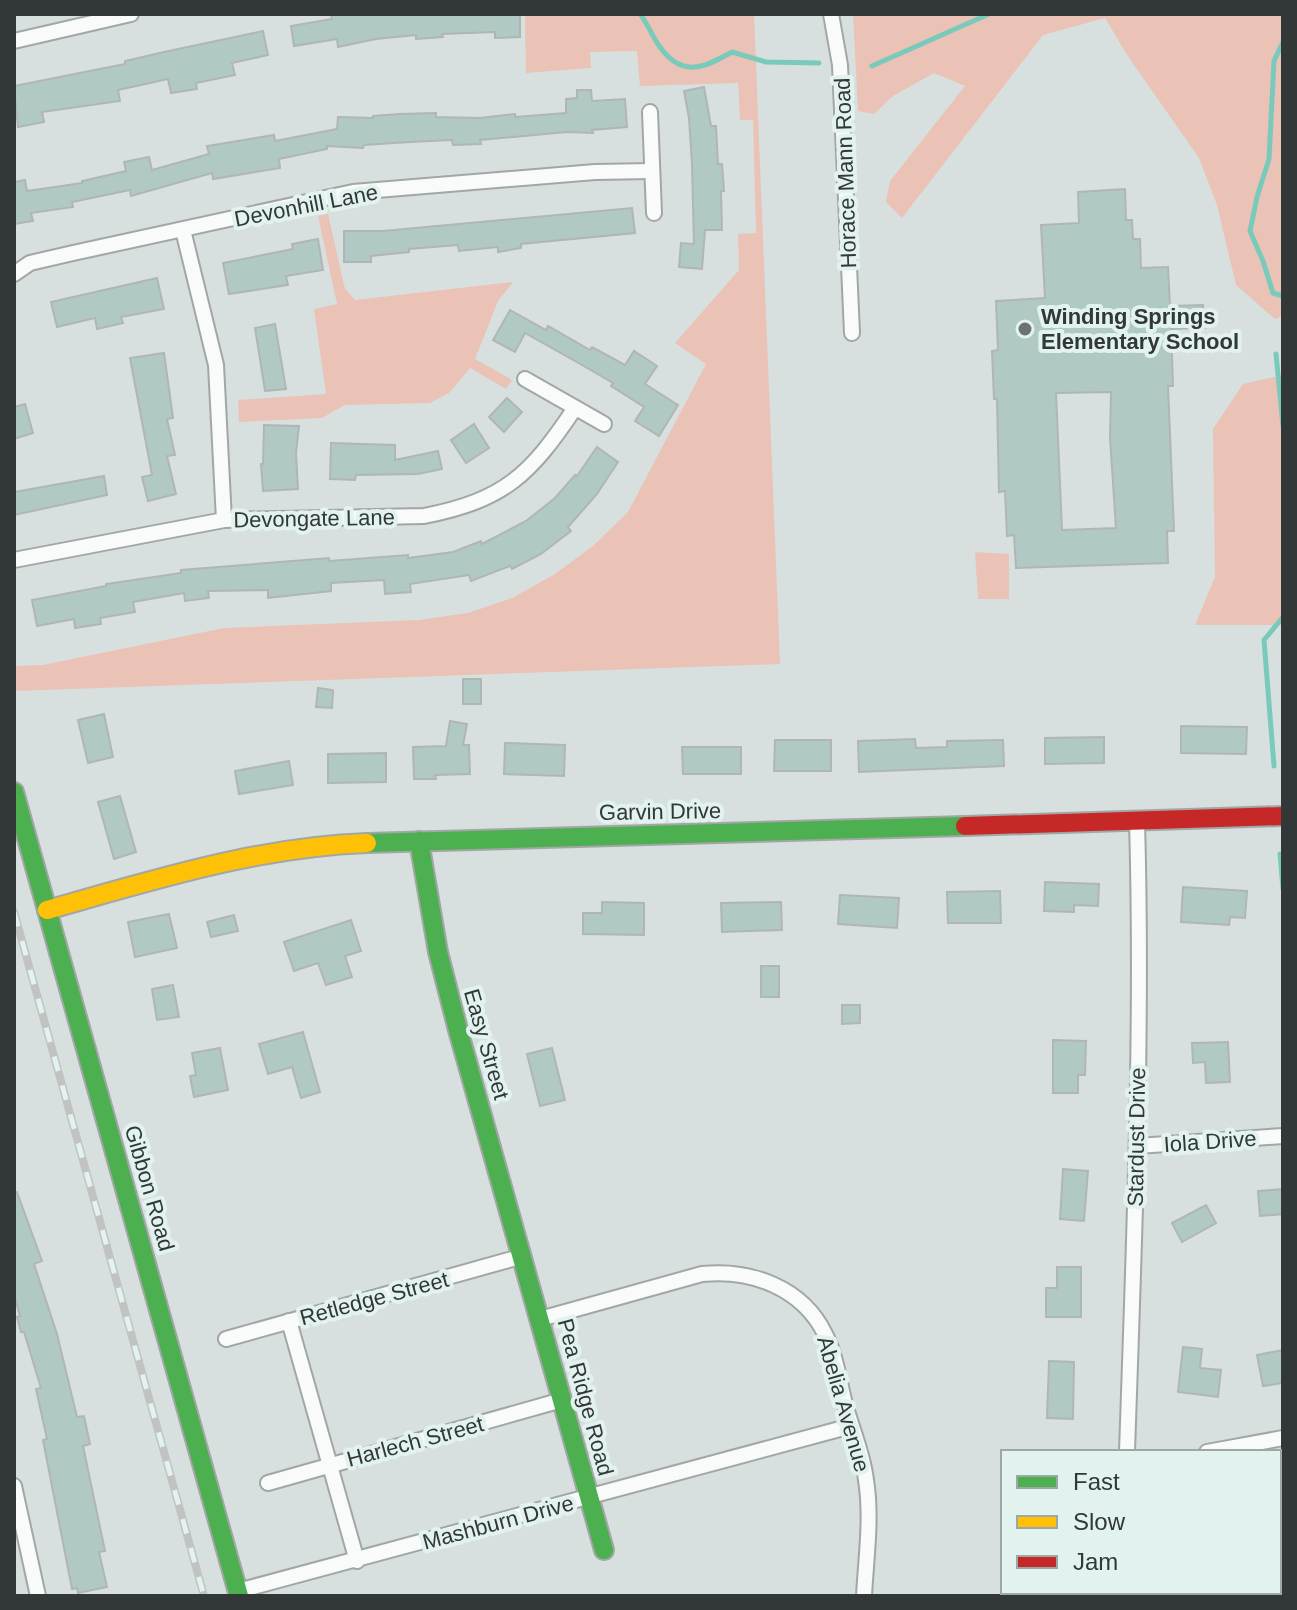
<svg xmlns="http://www.w3.org/2000/svg" width="1297" height="1610" font-family="Helvetica,sans-serif">
<style>
.green{fill:#eac2b6}
.lines{fill:none;stroke-linecap:round;stroke-linejoin:round}
.stream{stroke:#7acabc;stroke-width:5}
.building{fill:#b0c9c5;stroke:#b0b6b5;stroke-width:2;fill-rule:evenodd}
.street-casing{stroke:#a2a7a6;stroke-width:18}
.fast-casing{stroke:#a2a7a6;stroke-width:22}
.slow-casing{stroke:#a2a7a6;stroke-width:22}
.jam-casing{stroke:#a2a7a6;stroke-width:22}
.street{stroke:#f9fafa;stroke-width:14}
.fast{stroke:#4caf50;stroke-width:18}
.slow{stroke:#ffc107;stroke-width:18}
.jam{stroke:#c62828;stroke-width:18}
.rail-casing{stroke:#c1c3c3;stroke-width:8}
.rail{stroke:#e2f2ee;stroke-width:5;stroke-dasharray:15;stroke-linecap:butt}
.poi-dot{fill:#6c7372;stroke:#e2f2ee;stroke-width:3}
.labels{text-anchor:middle;stroke-width:8;stroke-linejoin:round;paint-order:stroke}
.street-label{font-size:22px;fill:#323837;stroke:#e2f2ee}
.poi-label{font-size:22px;font-weight:bold;fill:#323837;stroke:#e2f2ee;text-anchor:start}
</style>
<rect width="100%" height="100%" fill="#d8e0df"/>
<g class="green">
<polygon points="525,14 754,14 780,664 14,691 14,666 43,665 224,628 419,620 468,613 512,598 555,574 593,546 628,512 706,364 675,343 739,270 738,234 756,233 753,120 740,120 738,83 640,86 637,51 590,52 591,68 526,73"/>
<polygon points="853,14 1283,14 1283,315 1275,319 1236,285 1217,205 1199,158 1127,55 1105,18 1043,35 902,218 886,202 890,181 965,86 934,73 893,96 874,114 858,111"/>
<polygon points="328,214 345,289 355,300 513,282 498,301 475,359 512,380 506,389 470,368 449,393 430,403 345,405 322,418 239,422 238,400 326,394 314,309 337,304 318,216"/>
<polygon points="1283,375 1283,625 1195,625 1215,577 1213,429 1243,384"/>
<polygon points="975,552 1009,554 1009,599 978,599"/>
</g>
<g class="lines">
<g class="stream">
<path d="M 640,14 C 648,24 652,36 660,47 C 682,78 704,68 732,52 L 766,62 L 819,63"/>
<polyline points="1283,42 1274,61 1269,159 1257,197 1250,231 1263,261 1273,293 1283,296"/>
<polyline points="872,66 989,14"/>
<polyline points="1276,354 1283,426"/>
<polyline points="1274,766 1264,640 1283,617"/>
<polyline points="1280,854 1283,889"/>
</g>
</g>
<g class="building">
<polygon points="331,14 520,15 520,37 495,38 495,32 442,34 443,37 416,39 416,35 376,39 338,47 337,39 294,46 291,26 332,19"/>
<polygon points="263,31 268,55 232,63 235,75 196,83 197,89 171,93 168,79 118,90 120,101 42,112 44,122 18,127 14,86 125,64 125,61 164,52"/>
<polygon points="704,87 711,126 716,126 718,164 722,164 724,191 721,191 722,230 705,230 702,269 679,267 681,243 694,244 692,165 689,118 684,91"/>
<polygon points="577,90 591,90 592,101 625,99 627,127 592,130 593,133 567,132 480,140 481,144 453,145 452,140 410,142 364,145 363,148 327,146 327,149 279,159 280,168 213,179 212,173 131,196 130,190 72,202 73,207 31,213 33,221 14,224 14,182 25,180 27,191 82,183 82,181 126,171 124,162 149,157 152,170 209,154 207,146 274,135 275,141 337,129 338,117 373,118 373,116 400,114 436,113 436,117 480,118 515,114 515,117 566,113 566,99 577,98"/>
<path d="M 1125,189 L 1126,220 L 1132,220 L 1133,239 L 1140,239 L 1141,268 L 1168,267 L 1170,306 L 1203,305 L 1205,328 L 1171,329 L 1173,386 L 1168,386 L 1174,531 L 1167,531 L 1168,563 L 1016,568 L 1014,535 L 1007,536 L 1005,491 L 999,492 L 997,399 L 994,399 L 992,351 L 998,350 L 996,301 L 1045,298 L 1041,225 L 1079,223 L 1078,192 ZM 1111,392 L 1110,438 L 1116,528 L 1062,530 L 1056,393 Z"/>
<polygon points="632,208 635,233 521,244 521,248 498,252 498,247 459,251 458,245 409,249 409,252 371,256 371,262 344,262 344,231 383,231"/>
<polygon points="318,239 323,270 286,276 288,285 229,294 223,263 293,249 292,244"/>
<polygon points="157,278 164,309 121,317 123,323 97,329 95,318 57,327 51,302"/>
<polygon points="510,310 546,330 548,326 590,350 592,347 625,365 634,351 657,366 645,384 678,405 659,436 635,421 644,407 611,386 613,383 582,365 525,333 515,352 493,340"/>
<polygon points="275,324 286,389 265,391 255,328"/>
<polygon points="164,353 173,418 167,419 175,455 167,456 176,494 148,501 142,477 152,475 130,358"/>
<polygon points="507,398 522,412 504,432 489,417"/>
<polygon points="25,404 33,433 14,439 14,407"/>
<polygon points="474,424 489,448 466,463 451,440"/>
<polygon points="264,425 299,426 296,453 298,489 263,491 261,464 263,464"/>
<polygon points="331,443 395,445 395,460 438,451 442,469 418,474 356,475 355,480 330,479"/>
<polygon points="597,447 618,462 597,494 568,527 571,531 541,554 512,569 510,566 471,581 469,575 410,584 411,592 385,594 384,580 331,583 331,591 268,598 268,590 208,591 209,598 185,601 184,593 133,602 135,612 100,618 101,624 75,628 74,619 37,626 32,600 106,586 106,584 181,573 181,570 329,558 329,561 408,555 408,558 453,552 481,541 482,544 526,521 555,498 575,475 577,476"/>
<polygon points="104,476 107,495 14,515 14,492"/>
<rect x="463" y="679" width="18" height="25"/>
<polygon points="318,688 333,690 332,708 316,707"/>
<polygon points="104,714 113,757 88,763 78,720"/>
<polygon points="450,721 467,724 463,745 469,745 470,774 435,775 436,779 414,779 413,747 446,746"/>
<polygon points="1181,726 1247,727 1246,754 1181,753"/>
<polygon points="1104,737 1104,763 1045,764 1045,738"/>
<polygon points="915,739 916,748 947,747 947,741 1003,740 1004,766 859,772 858,741"/>
<polygon points="775,740 831,740 831,771 774,771"/>
<polygon points="505,743 565,745 564,776 504,774"/>
<polygon points="682,747 741,747 741,774 683,774"/>
<polygon points="386,753 386,782 328,783 328,754"/>
<polygon points="289,761 293,785 239,794 235,771"/>
<polygon points="120,796 136,852 114,859 98,802"/>
<polygon points="1045,882 1099,884 1098,906 1074,905 1074,912 1044,911"/>
<polygon points="1183,887 1247,891 1245,918 1230,917 1229,925 1181,922"/>
<polygon points="1000,891 1001,923 948,923 947,892"/>
<polygon points="840,895 899,898 897,928 838,924"/>
<polygon points="602,902 644,903 644,935 583,934 583,913 602,913"/>
<polygon points="781,902 782,930 722,932 721,903"/>
<polygon points="169,914 177,948 135,957 128,922"/>
<polygon points="234,915 238,931 211,937 207,922"/>
<polygon points="351,920 361,951 345,956 352,977 326,985 318,963 294,971 284,942"/>
<rect x="761" y="966" width="18" height="31"/>
<polygon points="173,985 179,1017 157,1020 152,989"/>
<polygon points="842,1005 860,1005 860,1023 842,1024"/>
<polygon points="303,1032 320,1092 301,1098 292,1067 268,1074 259,1044"/>
<polygon points="1053,1040 1086,1041 1085,1075 1078,1075 1078,1093 1053,1093"/>
<polygon points="1228,1042 1230,1082 1206,1083 1205,1062 1193,1063 1192,1043"/>
<polygon points="220,1048 228,1090 194,1097 190,1076 196,1075 192,1053"/>
<polygon points="552,1048 565,1100 540,1106 527,1054"/>
<polygon points="1063,1169 1088,1171 1084,1221 1060,1219"/>
<polygon points="1283,1189 1283,1214 1260,1216 1258,1191"/>
<polygon points="17,1192 42,1261 34,1264 57,1334 77,1417 84,1416 90,1444 83,1446 105,1551 99,1552 107,1587 78,1593 77,1588 72,1589 43,1440 47,1439 36,1389 41,1388 24,1332 21,1332 17,1317 20,1316 14,1295 14,1193"/>
<polygon points="1206,1205 1216,1223 1182,1242 1172,1223"/>
<polygon points="1057,1267 1081,1267 1081,1317 1046,1317 1046,1288 1057,1288"/>
<polygon points="1183,1347 1202,1349 1200,1368 1221,1370 1218,1397 1178,1392"/>
<polygon points="1283,1350 1283,1383 1263,1386 1257,1355"/>
<polygon points="1049,1361 1074,1362 1073,1419 1047,1418"/>
</g>
<g class="lines">
<g class="street-casing">
<g id="street">
<polyline points="831,14 840,65 852,333"/>
<polyline points="14,41 131,14"/>
<polyline points="650,112 654,213"/>
<polyline points="183,230 216,365 224,520"/>
<polyline points="14,274 30,263 73,253 353,192 595,172 652,171"/>
<polyline points="525,379 604,424"/>
<path d="M 14,560 L 224,520 L 424,516 C 505,500 530,475 575,408"/>
<polyline points="1137,1146 1283,1136"/>
<path d="M 540,1319 L 702,1274 C 750,1269 802,1287 825,1334 C 836,1355 839,1381 845,1404 C 852,1429 863,1454 866,1480 C 872,1518 866,1558 864,1596"/>
<polyline points="289,1321 357,1561"/>
<polyline points="226,1339 523,1256"/>
<path d="M 1127,1452 C 1134,1242 1143,1031 1137,821"/>
<polyline points="1207,1452 1283,1438"/>
<polyline points="268,1483 562,1400"/>
<polyline points="14,1486 38,1596"/>
<polyline points="238,1591 851,1426"/>
<polyline points="1123,1596 1123,1592"/>
</g>
</g>
<g class="fast-casing">
<g id="fast">
<polyline points="14,792 239,1596"/>
<polyline points="419,841 438,952 458,1030 604,1550"/>
<polyline points="367,843 965,826"/>
</g>
</g>
<g class="slow-casing">
<path id="slow" d="M 47,910 C 153,880 257,847 367,843"/>
</g>
<g class="jam-casing">
<polyline id="jam" points="965,826 1283,816"/>
</g>
<use href="#street" class="street"/>
<use href="#fast" class="fast"/>
<use href="#slow" class="slow"/>
<use href="#jam" class="jam"/>
<g class="rail-casing">
<polyline id="rail" points="14,912 204,1596"/>
</g>
<use href="#rail" class="rail"/>
</g>
<circle class="poi-dot" cx="1025" cy="329" r="8"/>
<g class="labels">
<g class="street-label">
<text transform="translate(845 173) rotate(-92)" y="8">Horace Mann Road</text>
<text transform="translate(306 205) rotate(-11)" y="8">Devonhill Lane</text>
<text transform="translate(314 518) rotate(-1)" y="8">Devongate Lane</text>
<text transform="translate(660 811) rotate(-1)" y="8">Garvin Drive</text>
<text transform="translate(487 1044) rotate(74)" y="8">Easy Street</text>
<text transform="translate(1136 1137) rotate(-89)" y="8">Stardust Drive</text>
<text transform="translate(1210 1141) rotate(-4)" y="8">Iola Drive</text>
<text transform="translate(150 1188) rotate(74)" y="8">Gibbon Road</text>
<text transform="translate(374 1298) rotate(-15)" y="8">Retledge Street</text>
<text transform="translate(586 1397) rotate(75)" y="8">Pea Ridge Road</text>
<text transform="translate(844 1404) rotate(74)" y="8">Abelia Avenue</text>
<text transform="translate(415 1441) rotate(-15)" y="8">Harlech Street</text>
<text transform="translate(498 1522) rotate(-15)" y="8">Mashburn Drive</text>
</g>
<g class="poi-label">
<text x="1041" y="324">Winding Springs<tspan x="1041" dy="25">Elementary School</tspan></text>
</g>
</g>
<rect width="1297" height="1610" fill="none" stroke="#323837" stroke-width="32"/>
<rect x="1001" y="1450" width="280" height="144" fill="#e2f2ee" stroke="#9ca8a5" stroke-width="2"/>
<rect x="1017" y="1476" width="40" height="12" fill="#4caf50" stroke="#9ca8a5" stroke-width="2"/>
<text x="1073" y="1490" font-size="24" fill="#323837">Fast</text>
<rect x="1017" y="1516" width="40" height="12" fill="#ffc107" stroke="#9ca8a5" stroke-width="2"/>
<text x="1073" y="1530" font-size="24" fill="#323837">Slow</text>
<rect x="1017" y="1556" width="40" height="12" fill="#c62828" stroke="#9ca8a5" stroke-width="2"/>
<text x="1073" y="1570" font-size="24" fill="#323837">Jam</text>
</svg>
